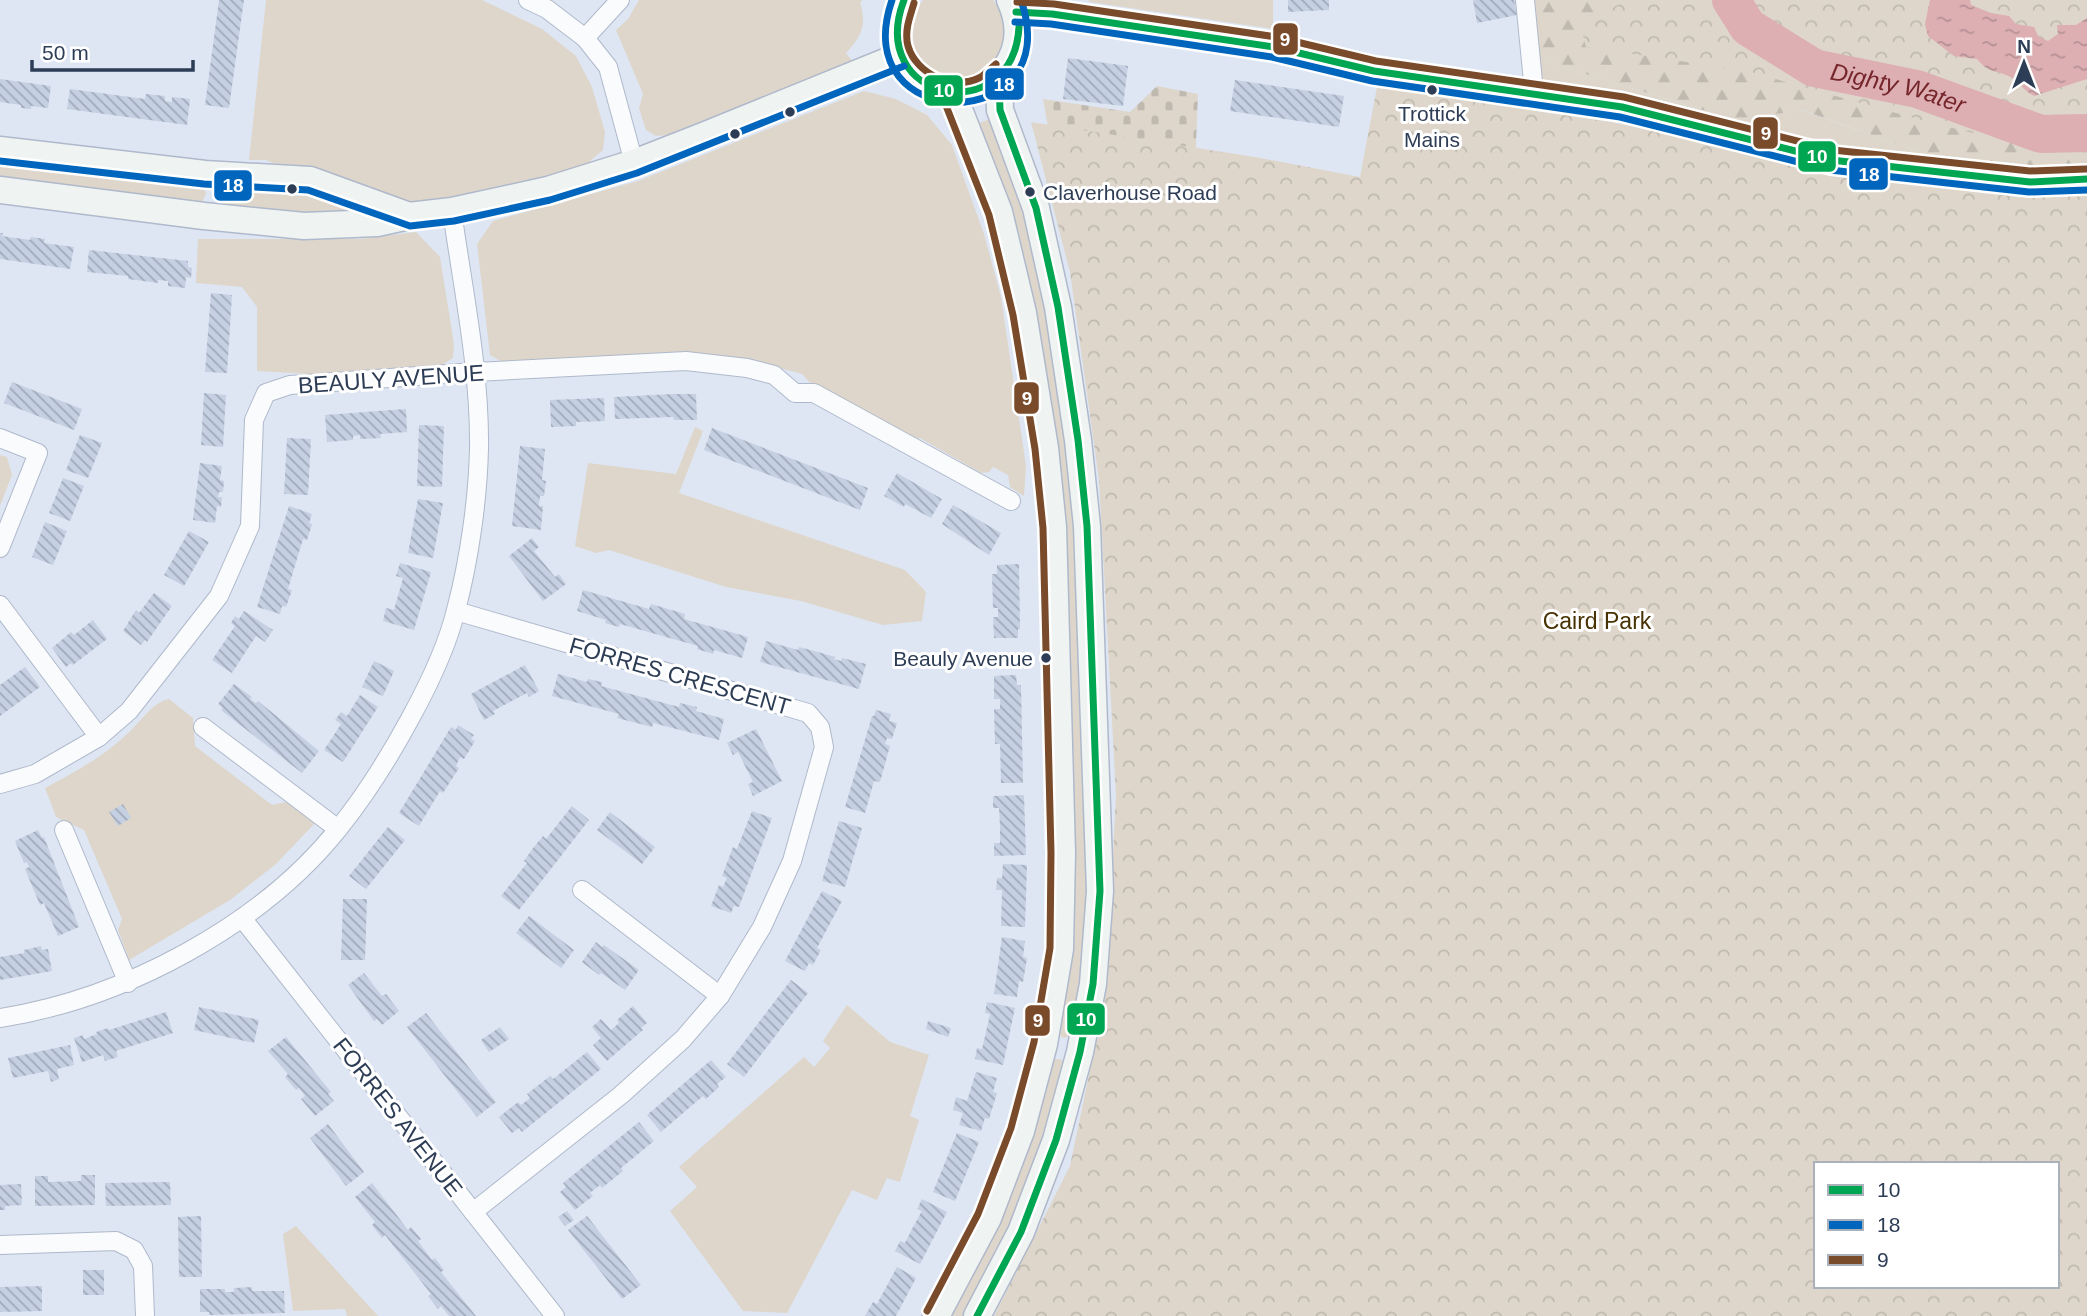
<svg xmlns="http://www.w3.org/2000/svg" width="2087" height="1316" font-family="Helvetica,sans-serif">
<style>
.green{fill:#ded6ca}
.forest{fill:url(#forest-firs)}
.cemetery{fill:url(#cemetery-stones)}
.park{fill:url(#park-crowns);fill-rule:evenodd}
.water{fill:url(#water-ripples)}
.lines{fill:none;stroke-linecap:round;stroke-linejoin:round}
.river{stroke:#ddafb3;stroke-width:38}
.building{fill:url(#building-back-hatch)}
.street-casing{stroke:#afb9cb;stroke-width:20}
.secondary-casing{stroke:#afb9cb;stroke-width:29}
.street{stroke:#fafbfd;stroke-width:18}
.secondary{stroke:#eff3f2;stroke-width:26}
.bus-1-casing{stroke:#fff;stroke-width:12}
.bus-2-casing{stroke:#fff;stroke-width:12}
.bus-3-casing{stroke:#fff;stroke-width:12}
.bus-1{stroke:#00a651;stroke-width:7}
.bus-2{stroke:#0065bd;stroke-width:7}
.bus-3{stroke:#7a4b2a;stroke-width:7}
.bus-dot{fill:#2d3d56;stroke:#fff;stroke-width:2.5}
.labels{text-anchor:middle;stroke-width:6;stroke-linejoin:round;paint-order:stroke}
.bus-label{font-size:21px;fill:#2d3d56;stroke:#fff}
.street-label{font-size:23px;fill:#2d3d56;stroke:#fff}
.park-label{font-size:23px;fill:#483203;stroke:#fff}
.water-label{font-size:24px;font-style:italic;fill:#75262b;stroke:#fff}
.line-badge{stroke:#fff;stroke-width:2.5}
.badge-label{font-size:19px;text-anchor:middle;font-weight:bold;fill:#fff}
</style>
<defs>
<pattern id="forest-firs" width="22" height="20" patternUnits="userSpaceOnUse" patternTransform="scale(1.75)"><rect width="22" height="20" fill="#ded6ca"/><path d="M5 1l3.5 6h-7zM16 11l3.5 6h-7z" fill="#bfb9b0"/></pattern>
<pattern id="cemetery-stones" width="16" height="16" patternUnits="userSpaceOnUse" patternTransform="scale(1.75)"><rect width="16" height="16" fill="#ded6ca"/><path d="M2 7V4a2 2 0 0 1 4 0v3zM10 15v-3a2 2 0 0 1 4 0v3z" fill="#bfb9b0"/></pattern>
<pattern id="park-crowns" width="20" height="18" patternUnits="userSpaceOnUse" patternTransform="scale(1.75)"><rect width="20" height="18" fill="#ded6ca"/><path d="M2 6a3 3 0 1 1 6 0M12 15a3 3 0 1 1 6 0" fill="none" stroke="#bfb9b0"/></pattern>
<pattern id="water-ripples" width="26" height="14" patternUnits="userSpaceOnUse" patternTransform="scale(1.75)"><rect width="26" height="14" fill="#ddafb3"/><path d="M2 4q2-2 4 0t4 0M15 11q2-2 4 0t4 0" fill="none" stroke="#b49094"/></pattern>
<pattern id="building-back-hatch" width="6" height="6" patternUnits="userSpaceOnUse" patternTransform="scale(1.75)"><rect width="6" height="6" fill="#c5d0e2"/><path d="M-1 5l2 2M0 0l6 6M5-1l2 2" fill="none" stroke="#a0aaba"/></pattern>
</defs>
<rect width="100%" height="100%" fill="#dee6f4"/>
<g class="green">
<polygon points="266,0 482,0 542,29 576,56 592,87 605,132 603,150 590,161 591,166 434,204 389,201 293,172 266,160 249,160"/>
<path d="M 639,0 L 863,0 L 860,2 C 867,25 862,36 846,53 L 853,62 L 670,140 L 668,135 L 656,136 L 646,130 L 639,108 L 643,94 L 616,30 L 628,19 Z"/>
<path d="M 923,0 L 993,0 C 1003,12 1005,25 1004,41 C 998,111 871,73 923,0 Z"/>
<polygon points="1089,0 1273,0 1273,29 1089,2"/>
<polygon points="1530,54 1562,67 1736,120 1801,110 1928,155 2033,167 2087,163 2087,179 1831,160 1534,92"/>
<polygon points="864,91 896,99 927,115 952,145 984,234 1001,297 1026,466 1024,496 1010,487 1008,475 993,467 989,472 981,473 920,438 911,440 812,385 802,374 748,359 686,352 504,363 490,355 477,244 493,221 638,181"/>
<polygon points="990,119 1025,210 1046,307 1074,485 1090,892 1082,984 1072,1036 1063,1038 1057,1032 1064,526 976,124"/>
<polygon points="0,156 204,186 206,194 201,204 0,184"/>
<polygon points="216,181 304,186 377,217 214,210 220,196"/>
<polygon points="416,232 440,257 454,344 453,358 442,365 309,374 257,371 257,307 242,287 196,283 198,239 360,239"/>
<polygon points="695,427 703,431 679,493 905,570 926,592 922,621 883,625 801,601 726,587 609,550 596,553 575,546 588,463 676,474"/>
<polygon points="0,455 7,457 12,475 0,506"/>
<path d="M 169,699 L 193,718 L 195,746 L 272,805 L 286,802 L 315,823 L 276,864 L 230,900 L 129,960 L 118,930 L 122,919 L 84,830 L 56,817 L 45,788 C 77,771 110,753 135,726 C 146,715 154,702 169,699 Z"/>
<polygon points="847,1005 890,1042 929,1055 910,1116 919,1120 900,1182 887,1178 877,1200 852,1190 787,1313 743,1311 670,1211 697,1187 679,1167 804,1057 814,1067 830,1048 823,1041"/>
<polygon points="1052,1059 1060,1059 1066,1063 1047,1139 1012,1227 966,1316 946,1316"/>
<polygon points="296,1226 378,1316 347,1316 345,1309 293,1311 283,1234"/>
</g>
<polygon class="forest" points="1533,0 1819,0 2087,89 2087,163 2033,167 1928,155 1802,110 1736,120 1562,67 1530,54"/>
<polygon class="cemetery" points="1157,86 1198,94 1190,292 1079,298 1043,99 1130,112"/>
<g class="park">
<polygon points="1626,0 2087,0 2087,146 2034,148 1928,122 1747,71 1586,47 1579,21 1606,12"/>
<path d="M 1377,87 L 1529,104 L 1838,171 L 2087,189 L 2087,1316 L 994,1316 L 1070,1166 L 1106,993 L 1116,795 L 1099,480 L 1070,272 L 1031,122 L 1255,157 L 1360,177 ZM 1816,1164 L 2057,1164 L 2057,1286 L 1816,1286 Z"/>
</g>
<path class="water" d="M 1930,0 L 1970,0 L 1971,5 L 1991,13 L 2009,16 L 2016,24 L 2034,27 L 2038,36 L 2048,41 L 2058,34 L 2057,25 L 2076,25 L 2087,18 L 2087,79 L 2034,96 C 2023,90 2021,84 2012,78 C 1997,69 1990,75 1977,59 L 1954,56 L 1928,36 L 1925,24 Z"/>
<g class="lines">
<path class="river" id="s1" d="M 1731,0 L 1748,27 L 1814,68 L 1917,89 L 2041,134 L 2087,133"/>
</g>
<g class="building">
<polygon points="219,0 244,0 229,108 205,105"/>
<polygon points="1288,0 1329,0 1329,10 1288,12"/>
<polygon points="1473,0 1514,0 1517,15 1477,23"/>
<polygon points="1068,58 1128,66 1123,106 1063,99"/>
<polygon points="0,79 51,86 48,108 31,106 31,109 21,108 21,105 0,102"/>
<polygon points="1235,80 1344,96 1339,127 1230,111"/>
<polygon points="70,89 145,99 146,94 165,96 165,101 172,102 172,97 190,99 187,125 67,109"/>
<polygon points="0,233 3,233 2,236 30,240 31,237 45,239 44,243 74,247 70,269 0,259"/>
<polygon points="89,250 188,261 188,267 192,268 191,278 186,277 185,288 168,286 168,281 158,280 158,283 128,279 128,276 87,272"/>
<polygon points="211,293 232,295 227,373 205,372"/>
<polygon points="12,382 82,409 74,430 4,403"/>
<polygon points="204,393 226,395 223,447 201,445"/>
<polygon points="673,394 696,394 697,420 674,420 673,417 615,419 614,397"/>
<polygon points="604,398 605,421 576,422 576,426 551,427 550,400"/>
<polygon points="406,409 407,432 380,434 381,438 360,439 360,435 353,436 353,440 327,442 325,415"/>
<polygon points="419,425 444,426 442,487 417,486"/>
<polygon points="712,428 868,488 860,510 704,450"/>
<polygon points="80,435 102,443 88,478 66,470"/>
<polygon points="287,438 311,439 308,495 284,494"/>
<polygon points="520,446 545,449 542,480 546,481 544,496 540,496 539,506 543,506 541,530 512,526"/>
<polygon points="200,463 222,466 220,480 224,481 223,492 219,492 218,497 222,497 221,507 217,506 215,523 193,520"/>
<polygon points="897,473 942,499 931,518 905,504 904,507 884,496"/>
<polygon points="63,478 84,486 70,521 49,513"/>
<polygon points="418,499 443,503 433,558 408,553"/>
<polygon points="953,505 1001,533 989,555 942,524"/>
<polygon points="289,506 312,514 309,523 312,524 307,540 303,539 288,589 292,590 286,607 282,606 280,614 257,607"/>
<polygon points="45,522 67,531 53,565 32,557"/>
<polygon points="189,531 209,542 184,586 164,575"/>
<polygon points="532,538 539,547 534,551 555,577 559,574 566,584 543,601 509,556"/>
<polygon points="400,563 431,572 414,630 383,621 386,608 394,610 403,578 396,576"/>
<polygon points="1019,564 1020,629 1018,629 1018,638 994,638 993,617 998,617 998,608 993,608 992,574 997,574 997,565"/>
<polygon points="583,590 649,609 651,604 685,614 684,619 748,637 742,658 714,650 713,654 697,649 698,646 620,624 619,627 605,623 606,620 577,611"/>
<polygon points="154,593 172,606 147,642 145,640 141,645 123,631 136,610 139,613"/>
<polygon points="244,611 273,630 265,642 256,636 232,673 212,660 235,626 231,623 235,616 239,619"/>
<polygon points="93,620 107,639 73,665 71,663 66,667 52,648 71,632 74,635"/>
<polygon points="766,641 798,650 799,647 818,652 835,657 834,659 841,661 842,658 866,664 859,689 760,662"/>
<polygon points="374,661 394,671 383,696 362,687"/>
<polygon points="525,665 539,691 529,697 527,693 493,711 495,714 484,720 471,694"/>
<polygon points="25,667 40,687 0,716 0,685"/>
<polygon points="558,674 587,682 588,679 602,682 601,686 679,707 680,703 697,707 696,711 724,719 719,740 653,723 652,727 617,718 619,714 552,696"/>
<polygon points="1016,675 1017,685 1021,685 1023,783 1001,783 1000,744 995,744 994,709 1000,709 1000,699 994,699 994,676"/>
<polygon points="234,684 252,697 250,699 256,703 258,701 319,751 302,773 221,710 223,708 218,704"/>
<polygon points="360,695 378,707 343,762 324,750 341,724 335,720 341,712 347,716"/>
<polygon points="876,710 891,714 889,721 897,723 892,739 887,738 885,744 890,746 880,782 874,781 865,813 845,807 872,716 874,716"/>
<polygon points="458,725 474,735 471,739 475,741 464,759 460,757 456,766 459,768 443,793 440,791 419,826 399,813 451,727 456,730"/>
<polygon points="756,729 782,781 753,796 748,784 753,782 738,752 733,755 727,743"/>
<polygon points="1024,795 1026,855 994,856 994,843 1000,843 1000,826 999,808 993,808 993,796"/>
<polygon points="123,804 131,818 118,826 109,812"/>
<polygon points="572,806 589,820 519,910 501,896 527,863 524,861 533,848 543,836 546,839"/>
<polygon points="752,811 772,818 739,907 734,906 731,913 711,906 719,885 723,887 727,878 722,876 733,847 737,849"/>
<polygon points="610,812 655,847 642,864 597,830"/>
<polygon points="839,821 862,828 845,887 822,881"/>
<polygon points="388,827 405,840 366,889 349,876"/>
<polygon points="38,830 42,838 44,837 79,927 58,936 44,903 40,905 25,869 29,867 27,862 24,863 15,841"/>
<polygon points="1003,864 1027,865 1025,927 1001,926 1002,890 996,890 997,878 1002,878"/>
<polygon points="822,891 842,901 817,948 821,950 813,965 809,963 805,971 785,961"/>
<polygon points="343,899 367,899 365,960 341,960"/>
<polygon points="529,916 574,950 561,968 516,933"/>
<polygon points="1002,937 1025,941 1023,957 1027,958 1023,982 1019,981 1017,997 994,994"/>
<polygon points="596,942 602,947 604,945 639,970 625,990 601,973 599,975 582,962"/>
<polygon points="41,946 42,950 48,949 52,971 0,980 0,957 24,953 24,950"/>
<polygon points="364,973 382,996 386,994 399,1011 382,1025 377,1019 374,1021 348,985"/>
<polygon points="791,980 808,993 744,1077 727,1064"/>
<polygon points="987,1002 1015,1008 1003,1065 975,1059 977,1048 982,1049 986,1032 990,1014 985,1013"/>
<polygon points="633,1006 647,1023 641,1028 643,1030 607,1061 593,1045 601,1038 592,1027 601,1019 611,1030 619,1023 617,1020"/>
<polygon points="199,1007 259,1020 254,1043 194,1030"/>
<polygon points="166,1012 173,1033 116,1051 118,1057 105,1061 103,1055 82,1062 74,1038 83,1035 84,1039 97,1034 96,1032 108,1028 109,1030"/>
<polygon points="426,1013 496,1102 477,1117 407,1027"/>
<polygon points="928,1021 951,1028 948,1037 926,1029"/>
<polygon points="500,1027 509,1039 489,1052 481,1040"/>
<polygon points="286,1037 331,1092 328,1094 334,1101 315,1116 301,1099 305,1096 299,1088 296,1090 285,1077 288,1074 268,1051"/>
<polygon points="70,1045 74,1065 57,1069 59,1079 51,1082 48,1071 13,1078 8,1058"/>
<polygon points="587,1052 601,1069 522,1132 519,1128 512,1133 499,1117 518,1102 521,1105 530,1098 527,1094 550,1076 553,1079"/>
<polygon points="711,1060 726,1077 717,1084 719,1087 706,1099 703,1096 661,1132 647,1115"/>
<polygon points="976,1072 997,1078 993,1092 997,1093 989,1119 985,1118 981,1131 959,1125 963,1113 953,1110 956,1097 967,1101"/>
<polygon points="639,1122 654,1141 621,1168 623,1171 602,1188 600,1185 590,1193 593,1196 575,1210 560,1192 566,1187 563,1183"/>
<polygon points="328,1124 364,1172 346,1186 310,1138"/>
<polygon points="957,1133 979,1142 955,1201 933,1192"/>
<polygon points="81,1175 95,1175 95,1205 35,1206 35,1176 48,1176 48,1182 81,1181"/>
<polygon points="170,1182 171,1205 106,1206 105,1183"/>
<polygon points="372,1183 408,1230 411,1227 421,1239 418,1241 432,1260 435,1258 444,1270 441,1272 476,1316 449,1316 441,1306 438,1309 428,1296 431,1294 385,1235 382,1238 372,1225 375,1222 355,1197"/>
<polygon points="21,1184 22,1205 5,1206 5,1210 0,1210 0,1185"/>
<polygon points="922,1199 947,1212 920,1264 895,1251 900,1241 905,1243 913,1227 922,1211 917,1209"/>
<polygon points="567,1211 574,1220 565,1226 558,1217"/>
<polygon points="201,1216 202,1277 179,1277 178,1217"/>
<polygon points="587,1216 641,1285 622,1299 568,1230"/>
<polygon points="897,1267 916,1278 896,1316 865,1316 873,1302 877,1304"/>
<rect x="83" y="1270" width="21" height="25"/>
<polygon points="42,1286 42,1311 0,1312 0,1287"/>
<polygon points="252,1287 252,1291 284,1291 285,1313 209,1315 209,1312 200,1312 200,1289 225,1289 225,1292 234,1292 234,1288"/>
</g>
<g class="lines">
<g class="street-casing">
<g id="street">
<polyline points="528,0 547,9 585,38 608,67 634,163"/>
<polyline points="1525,0 1534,92"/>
<polyline points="585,38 620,0"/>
<polyline points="0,438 38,453 0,548"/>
<polyline points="0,605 99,737"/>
<polyline points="456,611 808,713 820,727 824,747 792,861 762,927 720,996 683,1039 621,1095 473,1212"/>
<polyline points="203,727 338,829"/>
<polyline points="0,784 35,774 99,737 129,711 219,596 250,526 254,420 266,393 290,385 475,372 686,361 747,368 774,375 795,393 814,393 1011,501"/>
<polyline points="64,830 128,983"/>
<polyline points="582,890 720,996"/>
<polyline points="242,918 555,1316"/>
<path d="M 0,1018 C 123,999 261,926 339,828 C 367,793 390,756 411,717 C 429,684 447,647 456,610 C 469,561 478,499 479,448 C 480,369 463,290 452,211"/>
<polyline points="0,1245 116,1241 134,1250 143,1266 145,1316"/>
</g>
</g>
<g class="secondary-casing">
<g id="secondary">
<path d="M 904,0 C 894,19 891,42 903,62 C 949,130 1045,75 1010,0"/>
<polyline points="1016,12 1052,14 1274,47 1374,71 1622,107 1831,160 2030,182 2087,179"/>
<polyline points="0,150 205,174 310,180 409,216"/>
<polyline points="0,190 204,216 304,226 377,223 409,216 452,211 548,190 634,163 703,136 900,56"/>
<polyline points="936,1316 988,1218 1021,1131 1044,1044 1060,949 1062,853 1053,527 1045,448 1023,313 999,212 953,94"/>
<polyline points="977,1316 1021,1232 1056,1140 1080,1052 1093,984 1100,891 1087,526 1078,440 1058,307 1036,208 1000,110 999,77"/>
</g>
</g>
<use href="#street" class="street"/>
<use href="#secondary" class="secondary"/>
<g class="bus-1-casing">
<g id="bus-1">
<path d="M 904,0 C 865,103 1013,130 1019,27"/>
<polyline points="1016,12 1052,14 1274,47 1374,71 1622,107 1831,160 2030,182 2087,179"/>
<polyline points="977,1316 1021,1232 1056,1140 1080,1052 1093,984 1100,891 1087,526 1078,440 1058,307 1036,208 1000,110 999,77"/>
</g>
</g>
<g class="bus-2-casing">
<g id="bus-2">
<path d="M 892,0 C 845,136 1068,137 1021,0"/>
<polyline points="1015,22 1051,24 1272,57 1372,81 1620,117 1830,170 2029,192 2087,190"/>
<polyline points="0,161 204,184 308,190 410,226 454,221 550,200 637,173 904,66"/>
</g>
</g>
<g class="bus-3-casing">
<g id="bus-3">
<polyline points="1017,2 1054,4 1276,37 1376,61 1624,97 1833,150 2030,171 2086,169"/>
<path d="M 914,3 C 910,17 904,31 908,46 C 916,74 953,91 979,78 C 985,75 991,68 996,64"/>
<polyline points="927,1311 978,1214 1011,1128 1034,1042 1050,948 1051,853 1043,528 1035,449 1013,315 989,215 943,98"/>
</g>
</g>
<use href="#bus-1" class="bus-1"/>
<use href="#bus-2" class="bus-2"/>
<use href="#bus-3" class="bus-3"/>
</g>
<g class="bus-dot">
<circle cx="1432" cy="90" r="6"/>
<circle cx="790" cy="112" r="6"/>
<circle cx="735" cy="134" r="6"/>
<circle cx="292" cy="189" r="6"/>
<circle cx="1030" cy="192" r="6"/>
<circle cx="1046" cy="658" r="6"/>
</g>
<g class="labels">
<g class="bus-label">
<text x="1432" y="121">Trottick<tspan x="1432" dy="26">Mains</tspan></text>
<text x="1043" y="200" text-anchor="start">Claverhouse Road</text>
<text x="1033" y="666" text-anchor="end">Beauly Avenue</text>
</g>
<g class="street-label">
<text transform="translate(391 379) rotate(-4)" y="8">BEAULY AVENUE</text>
<text transform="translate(680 676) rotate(16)" y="8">FORRES CRESCENT</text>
<text transform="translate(398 1117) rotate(52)" y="8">FORRES AVENUE</text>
</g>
<g class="park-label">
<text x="1597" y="629">Caird Park</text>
</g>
<g class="water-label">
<text dy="8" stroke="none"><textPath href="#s1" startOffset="196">Dighty Water</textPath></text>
</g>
</g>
<g class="line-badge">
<rect x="1272" y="22" width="27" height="34" rx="7" fill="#7a4b2a"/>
<rect x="984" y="67" width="41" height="34" rx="7" fill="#0065bd"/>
<rect x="923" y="74" width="41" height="33" rx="7" fill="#00a651"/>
<rect x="1752" y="116" width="27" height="34" rx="7" fill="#7a4b2a"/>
<rect x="1797" y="140" width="40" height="33" rx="7" fill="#00a651"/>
<rect x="1848" y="157" width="41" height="34" rx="7" fill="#0065bd"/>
<rect x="213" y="169" width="40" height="33" rx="7" fill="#0065bd"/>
<rect x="1013" y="381" width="27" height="34" rx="7" fill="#7a4b2a"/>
<rect x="1066" y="1002" width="40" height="34" rx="7" fill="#00a651"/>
<rect x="1024" y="1004" width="27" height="33" rx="7" fill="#7a4b2a"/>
</g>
<g class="badge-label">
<text x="1285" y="46">9</text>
<text x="1004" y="91">18</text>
<text x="944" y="97">10</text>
<text x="1766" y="140">9</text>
<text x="1817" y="163">10</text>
<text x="1869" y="181">18</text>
<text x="233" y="192">18</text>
<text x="1027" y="405">9</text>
<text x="1086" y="1026">10</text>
<text x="1038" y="1027">9</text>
</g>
<rect x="1814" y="1162" width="245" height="126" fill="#ffffff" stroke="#abb1bb" stroke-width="2"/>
<rect x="1828" y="1185" width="35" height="10" fill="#00a651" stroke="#abb1bb" stroke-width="2"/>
<text x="1877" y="1197" font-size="21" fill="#2d3d56">10</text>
<rect x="1828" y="1220" width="35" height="10" fill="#0065bd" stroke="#abb1bb" stroke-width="2"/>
<text x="1877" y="1232" font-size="21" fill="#2d3d56">18</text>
<rect x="1828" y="1255" width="35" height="10" fill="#7a4b2a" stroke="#abb1bb" stroke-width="2"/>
<text x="1877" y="1267" font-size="21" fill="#2d3d56">9</text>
<g transform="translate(2024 63)" stroke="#ffffff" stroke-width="5" paint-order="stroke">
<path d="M0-5L12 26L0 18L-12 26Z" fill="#2d3d56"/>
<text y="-10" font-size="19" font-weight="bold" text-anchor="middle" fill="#2d3d56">N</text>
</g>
<path d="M32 60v10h161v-10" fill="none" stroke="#2d3d56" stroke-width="3.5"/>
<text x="42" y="60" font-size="21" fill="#2d3d56" stroke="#ffffff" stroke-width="5" paint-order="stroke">50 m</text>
</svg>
